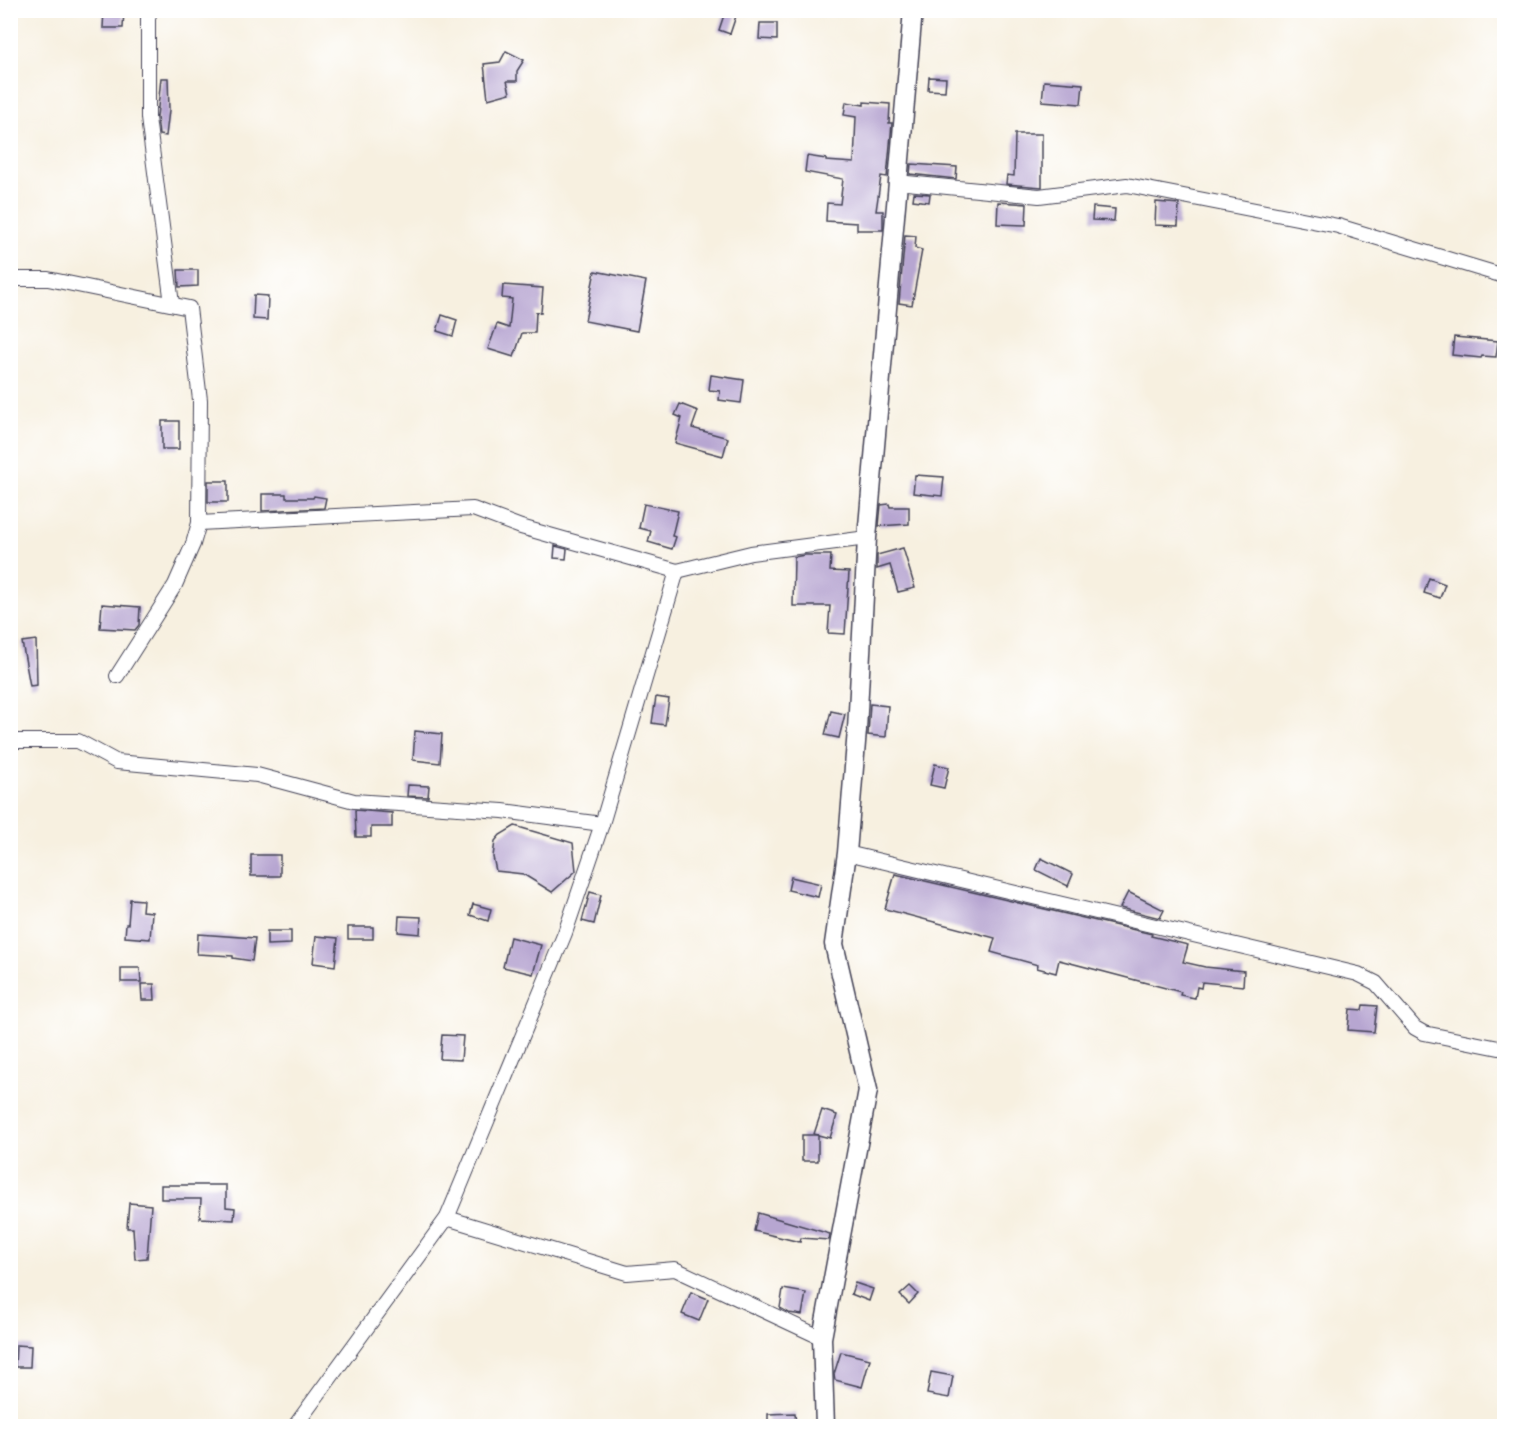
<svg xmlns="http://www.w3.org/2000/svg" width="1515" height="1437" font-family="Pangolin,sans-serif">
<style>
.building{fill:#b7a6d1}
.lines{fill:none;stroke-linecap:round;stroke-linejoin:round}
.minor-casing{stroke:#424154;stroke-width:16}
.tertiary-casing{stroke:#424154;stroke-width:21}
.minor{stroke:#fff;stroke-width:14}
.tertiary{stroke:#fff;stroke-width:18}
</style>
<rect width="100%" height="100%" fill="#fff"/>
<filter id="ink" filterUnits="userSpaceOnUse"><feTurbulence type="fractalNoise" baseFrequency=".0167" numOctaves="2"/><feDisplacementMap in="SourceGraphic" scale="12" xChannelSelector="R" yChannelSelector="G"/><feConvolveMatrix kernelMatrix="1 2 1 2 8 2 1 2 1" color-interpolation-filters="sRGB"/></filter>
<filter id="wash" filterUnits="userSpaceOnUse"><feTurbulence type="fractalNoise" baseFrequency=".008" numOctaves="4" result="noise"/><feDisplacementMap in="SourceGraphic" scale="24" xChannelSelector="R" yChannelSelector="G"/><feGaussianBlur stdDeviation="1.35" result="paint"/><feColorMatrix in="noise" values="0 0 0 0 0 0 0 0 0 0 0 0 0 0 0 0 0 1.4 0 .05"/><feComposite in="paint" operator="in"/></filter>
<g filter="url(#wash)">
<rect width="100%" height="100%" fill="#f7f0e0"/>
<g id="blocks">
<g class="building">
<polygon points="104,10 124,10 123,28 103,28"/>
<polygon points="725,12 736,16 730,34 719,30"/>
<polygon points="760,23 777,23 777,40 759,39"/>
<polygon points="506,51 524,60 517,71 517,81 507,81 510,93 488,99 484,64 500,62"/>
<polygon points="929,77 946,78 945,91 928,90"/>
<polygon points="161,78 168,78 169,110 166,136 159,135 157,117"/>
<polygon points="1044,81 1083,84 1081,104 1042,101"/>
<polygon points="846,102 864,105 864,102 890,104 889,123 892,123 887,177 881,176 876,211 883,211 883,230 857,230 857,223 826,221 827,203 840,204 843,179 805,172 807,156 826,159 826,161 854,163 856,117 844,115"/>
<polygon points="1015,134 1042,134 1042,187 1006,184 1007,175 1014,176"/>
<polygon points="911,164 957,167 956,179 910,174"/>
<polygon points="914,193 930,194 929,202 913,200"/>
<polygon points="998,202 1027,204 1026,225 997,224"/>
<polygon points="1156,202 1179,204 1178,226 1155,225"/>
<polygon points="1093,207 1115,209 1114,221 1092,220"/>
<polygon points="905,235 916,236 915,248 922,250 912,305 899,303"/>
<polygon points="178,270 198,270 198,286 179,287"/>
<polygon points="595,271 646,281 637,331 585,321"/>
<polygon points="503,285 543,288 541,313 536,312 535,333 522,333 514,357 488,349 497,324 509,328 512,299 502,298"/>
<polygon points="254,295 268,296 267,320 253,319"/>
<polygon points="442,315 457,320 453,336 437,331"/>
<polygon points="1454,337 1498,341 1496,357 1482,356 1481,358 1452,355"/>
<polygon points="711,375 744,380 741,403 719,400 720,391 709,390"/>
<polygon points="680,404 698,411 692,428 728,438 723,456 675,443 682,418 675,415"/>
<rect x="162" y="421" width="17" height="28"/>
<polygon points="915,475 944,477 942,496 913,493"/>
<rect x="208" y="481" width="20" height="21"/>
<polygon points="262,494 286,494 286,498 313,498 314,496 326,498 324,508 262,511"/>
<polygon points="644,504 678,511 672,536 676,537 672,549 648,542 651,531 639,528"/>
<polygon points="889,504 890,507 909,507 909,524 879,526 881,505"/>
<polygon points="555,546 567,549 566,559 554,558"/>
<polygon points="903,548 915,588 898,592 890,565 877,569 877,555"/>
<polygon points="805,555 831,555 830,571 849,572 845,634 828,633 830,606 793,606 794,557"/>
<polygon points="1429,578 1445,584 1440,598 1424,593"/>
<polygon points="102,604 140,607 139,625 135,630 100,628"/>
<polygon points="36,640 37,685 30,686 22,642"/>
<polygon points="656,697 669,699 665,725 652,723"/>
<polygon points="870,704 888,706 886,737 868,735"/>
<polygon points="831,711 845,714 839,738 825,735"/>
<polygon points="415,731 442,734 440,763 413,760"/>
<polygon points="935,764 949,767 944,788 930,785"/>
<polygon points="408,785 429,786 428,797 407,796"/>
<polygon points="355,810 392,813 392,827 371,827 371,837 356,837"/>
<polygon points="515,826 573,843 576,871 552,892 523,874 496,871 493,857 495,841 500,835"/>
<rect x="251" y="855" width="29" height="21"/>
<polygon points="1041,858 1073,874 1068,886 1036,870"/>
<polygon points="895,874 1152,934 1151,936 1188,945 1183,962 1205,967 1244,971 1243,986 1202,982 1201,988 1197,987 1195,998 1180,995 1181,992 1059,960 1056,973 1037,968 1038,965 991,952 995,938 885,909"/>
<polygon points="791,877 821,884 818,897 788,890"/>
<polygon points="590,892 601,895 594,924 582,921"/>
<polygon points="1128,892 1164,910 1160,918 1120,908"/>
<polygon points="130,899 143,900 142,911 152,912 150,939 125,937 126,924 128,924"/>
<polygon points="473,904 491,909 488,921 470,915"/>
<polygon points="399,916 421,917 420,934 398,932"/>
<rect x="348" y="927" width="25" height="12"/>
<polygon points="267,931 291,931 291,944 267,945"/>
<polygon points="198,934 255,938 252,961 233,958 233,956 197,954"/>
<polygon points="316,936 338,938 335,966 313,963"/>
<polygon points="510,937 541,945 533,974 503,967"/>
<polygon points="121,968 140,968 141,982 121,982"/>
<polygon points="141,984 154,984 155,1000 142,1000"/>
<polygon points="1363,1005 1377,1006 1374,1032 1348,1030 1350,1009 1362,1010"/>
<polygon points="442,1035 463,1036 461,1060 440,1059"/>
<polygon points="822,1110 837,1115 830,1138 814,1134"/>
<rect x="802" y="1135" width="16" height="26"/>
<polygon points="161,1185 226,1185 226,1207 235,1208 234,1220 200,1218 201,1199 161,1199"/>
<polygon points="129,1203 151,1205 147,1258 135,1259 133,1228 127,1228"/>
<polygon points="758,1213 830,1234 829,1240 801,1238 800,1242 754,1231"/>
<polygon points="855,1283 873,1289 869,1301 851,1294"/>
<polygon points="910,1286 918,1294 909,1304 900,1295"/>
<polygon points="783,1289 806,1293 802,1315 789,1313 780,1308"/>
<polygon points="691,1292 708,1299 699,1321 682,1314"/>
<polygon points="16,1345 31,1346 30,1367 15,1367"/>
<polygon points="841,1352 870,1359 862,1387 835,1380 834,1374"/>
<polygon points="931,1372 953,1376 949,1398 927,1394"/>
<polygon points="795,1413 796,1426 768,1426 768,1414"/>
</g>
</g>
</g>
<g filter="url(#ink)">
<use href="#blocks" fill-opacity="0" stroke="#424154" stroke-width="1.5"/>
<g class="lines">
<g class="minor-casing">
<g id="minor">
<polyline points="150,10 148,19 148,118 172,304"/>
<polyline points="897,182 1039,196 1127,185 1338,226 1504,276"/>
<polyline points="10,279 48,279 189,308 200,400 199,523 473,509 521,527 677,571 602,824 503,811 354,801 257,775 117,762 78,741 10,741"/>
<polyline points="677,571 751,553 867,538"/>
<polyline points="117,676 175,585 193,544 199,523"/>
<polyline points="847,853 1358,974 1376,983 1415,1028 1424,1033 1504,1049"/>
<polyline points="447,1218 627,1273 675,1269 822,1338"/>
<polyline points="295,1426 447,1218 565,933 602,824"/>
</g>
</g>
<g class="tertiary-casing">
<polyline id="tertiary" points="825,1426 822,1338 868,1090 834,944 847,853 857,730 867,538 913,10"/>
</g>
<use href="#minor" class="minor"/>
<use href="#tertiary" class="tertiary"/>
</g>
</g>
<rect width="1515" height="1437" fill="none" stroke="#fff" stroke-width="36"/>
</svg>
